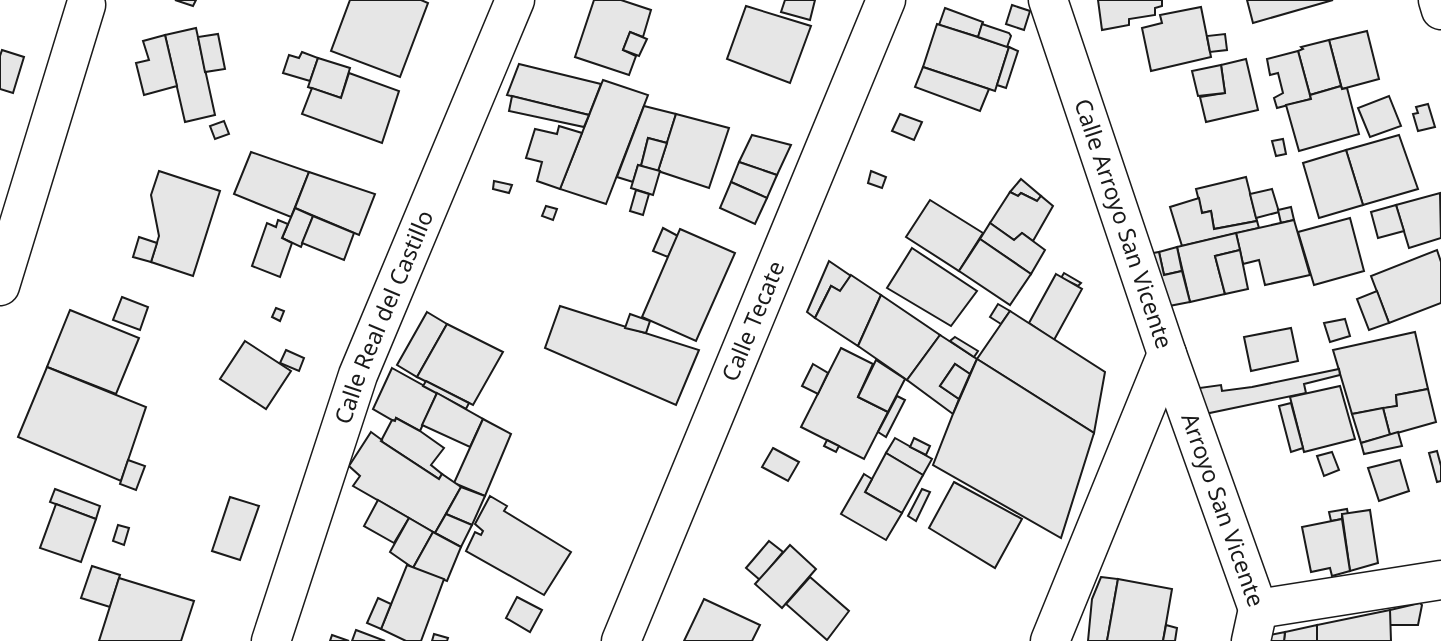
<svg xmlns="http://www.w3.org/2000/svg" width="1441" height="641" font-family="'Noto Sans',sans-serif">
<style>
.building{fill:#e6e6e6;stroke:#1a1a1a;stroke-width:2}
.lines{fill:none;stroke-linecap:round;stroke-linejoin:round}
.street-casing{stroke:#1a1a1a;stroke-width:41}
.secondary-casing{stroke:#1a1a1a;stroke-width:41}
.street{stroke:#fff;stroke-width:38}
.secondary{stroke:#fff;stroke-width:38}
.labels{text-anchor:middle;stroke-width:5;stroke-linejoin:round;paint-order:stroke}
.street-label{font-size:23px;fill:#1a1a1a;stroke:#fff}
</style>
<rect width="100%" height="100%" fill="#fff"/>
<g class="building">
<polygon points="175,0 196,0 193,6"/>
<polygon points="350,0 421,0 428,3 400,77 331,51"/>
<polygon points="594,0 621,0 651,10 643,37 630,32 623,50 636,56 629,75 575,57"/>
<polygon points="785,0 815,0 810,20 781,12"/>
<polygon points="1098,0 1162,0 1162,6 1155,8 1155,15 1129,19 1129,25 1102,30"/>
<polygon points="1247,0 1333,0 1253,23"/>
<polygon points="1012,5 1030,11 1024,30 1006,24"/>
<polygon points="746,6 811,26 790,83 727,59"/>
<polygon points="1201,7 1211,57 1151,71 1142,28 1162,23 1160,15"/>
<polygon points="945,8 983,22 978,37 939,25"/>
<polygon points="937,24 1009,47 995,91 923,67"/>
<polygon points="982,24 1009,33 1011,36 1007,47 978,37"/>
<polygon points="196,28 215,115 185,122 165,35"/>
<polygon points="1367,31 1379,79 1342,89 1329,40"/>
<polygon points="630,32 647,39 639,56 623,50"/>
<polygon points="218,34 225,69 205,72 198,37"/>
<polygon points="1225,34 1227,50 1210,52 1207,36"/>
<polygon points="165,35 177,86 144,95 136,63 149,60 143,41"/>
<polygon points="1329,40 1341,86 1310,95 1298,51 1303,49 1301,47"/>
<polygon points="1009,47 1018,51 1006,88 997,85"/>
<polygon points="2,50 24,57 13,93 0,89 0,56"/>
<polygon points="1298,51 1311,99 1277,108 1274,98 1283,93 1278,73 1270,75 1267,59"/>
<polygon points="302,52 318,58 310,81 283,73 289,55 299,58"/>
<polygon points="318,58 350,68 341,98 308,87"/>
<polygon points="1246,59 1258,110 1206,122 1200,97 1225,93 1221,65"/>
<polygon points="519,64 601,84 589,115 507,95"/>
<polygon points="1221,65 1225,93 1198,96 1192,71"/>
<polygon points="923,67 989,89 980,111 915,87"/>
<polygon points="349,73 399,91 382,143 302,114 312,88 341,98"/>
<polygon points="603,80 648,95 606,204 560,189"/>
<polygon points="1341,86 1342,89 1347,88 1359,134 1299,151 1286,105 1311,99 1310,95"/>
<polygon points="512,96 520,98 589,115 584,127 509,111"/>
<polygon points="1389,96 1401,126 1370,137 1358,108"/>
<polygon points="1428,104 1435,127 1418,131 1413,114 1418,113 1416,107"/>
<polygon points="644,106 676,114 667,143 648,138 641,166 638,165 633,182 617,177"/>
<polygon points="676,114 729,128 709,188 658,171"/>
<polygon points="900,114 922,122 914,140 892,131"/>
<polygon points="224,121 229,134 215,139 210,126"/>
<polygon points="559,126 582,133 560,189 537,181 542,162 526,158 535,129 557,134"/>
<polygon points="752,135 791,145 777,175 739,162"/>
<polygon points="1399,135 1418,189 1363,205 1346,150"/>
<polygon points="648,138 667,143 658,171 641,166"/>
<polygon points="1283,139 1286,154 1276,156 1272,141"/>
<polygon points="1346,150 1363,205 1319,218 1303,163"/>
<polygon points="251,152 309,172 291,217 234,194"/>
<polygon points="739,162 777,175 767,198 731,182"/>
<polygon points="638,165 660,171 653,195 631,188"/>
<polygon points="159,171 220,191 193,276 151,262 159,236 151,195"/>
<polygon points="871,171 886,177 882,188 868,183"/>
<polygon points="309,172 375,194 359,235 295,208"/>
<polygon points="1246,177 1257,221 1214,229 1211,211 1202,213 1196,189"/>
<polygon points="1021,179 1041,196 1037,201 1021,193 1018,196 1010,192"/>
<polygon points="494,181 512,185 509,193 493,189"/>
<polygon points="731,182 767,198 755,224 720,208"/>
<polygon points="1272,189 1279,212 1256,218 1250,194"/>
<polygon points="636,190 649,194 643,215 630,211"/>
<polygon points="1010,192 1018,196 1021,193 1037,201 1041,196 1053,206 1033,241 1022,233 1014,240 990,223"/>
<polygon points="1440,193 1441,238 1409,248 1396,205"/>
<polygon points="1199,198 1202,213 1211,211 1214,229 1257,221 1259,228 1182,246 1170,207"/>
<polygon points="930,200 983,233 959,271 906,237"/>
<polygon points="1396,205 1404,231 1378,238 1371,212"/>
<polygon points="546,206 557,209 553,220 542,216"/>
<polygon points="1291,207 1294,220 1281,223 1278,210"/>
<polygon points="295,208 313,216 301,247 282,238"/>
<polygon points="313,216 354,233 344,260 302,243"/>
<polygon points="1350,218 1364,271 1314,285 1298,232"/>
<polygon points="278,220 288,224 282,238 292,243 280,277 252,266 267,223 276,227"/>
<polygon points="1294,220 1310,275 1265,285 1259,260 1243,264 1236,233"/>
<polygon points="990,223 1014,240 1022,233 1045,250 1031,274 980,239"/>
<polygon points="663,228 678,236 668,257 653,251"/>
<polygon points="680,229 735,253 696,341 642,317"/>
<polygon points="1236,233 1240,250 1215,256 1225,294 1190,302 1177,247"/>
<polygon points="139,237 157,243 151,262 133,257"/>
<polygon points="980,239 1031,274 1010,305 959,271"/>
<polygon points="1177,247 1182,271 1164,275 1159,252"/>
<polygon points="912,248 977,291 951,326 887,288"/>
<polygon points="1240,250 1248,289 1225,294 1215,256"/>
<polygon points="1437,250 1441,262 1441,303 1389,323 1371,276"/>
<polygon points="1159,252 1164,275 1182,271 1190,302 1169,306 1153,253"/>
<polygon points="829,261 851,276 840,291 831,286 815,318 807,312"/>
<polygon points="1064,273 1081,283 1078,286 1061,278"/>
<polygon points="1056,274 1082,289 1054,340 1029,323"/>
<polygon points="851,275 881,295 858,346 815,318 831,286 840,291"/>
<polygon points="1377,291 1389,323 1369,330 1357,299"/>
<polygon points="881,295 940,335 907,380 858,346"/>
<polygon points="122,297 148,307 140,330 113,320"/>
<polygon points="998,304 1010,311 1001,324 990,317"/>
<polygon points="560,306 699,350 676,405 545,348"/>
<polygon points="276,308 284,311 280,321 272,317"/>
<polygon points="70,310 139,338 116,394 47,367"/>
<polygon points="1010,311 1105,372 1094,433 977,359"/>
<polygon points="427,312 447,324 417,377 397,365"/>
<polygon points="630,314 650,321 646,333 625,328"/>
<polygon points="1345,319 1350,336 1330,342 1324,323"/>
<polygon points="447,324 503,352 473,405 417,377"/>
<polygon points="1291,328 1298,361 1251,371 1244,337"/>
<polygon points="1415,332 1428,389 1396,395 1397,406 1352,414 1333,350"/>
<polygon points="940,335 977,359 970,374 955,364 940,386 959,399 953,414 907,380"/>
<polygon points="955,337 978,351 974,357 950,341"/>
<polygon points="245,341 291,371 266,409 220,379"/>
<polygon points="841,348 873,364 858,397 888,412 864,459 801,427"/>
<polygon points="286,350 304,358 299,371 280,363"/>
<polygon points="977,359 1094,433 1061,538 933,465 953,414"/>
<polygon points="876,360 905,379 888,412 858,397"/>
<polygon points="813,364 828,373 818,394 802,386"/>
<polygon points="955,364 970,374 959,399 940,386"/>
<polygon points="47,367 146,407 121,481 18,437"/>
<polygon points="392,368 437,393 420,431 396,418 395,421 392,420 373,409"/>
<polygon points="1339,369 1340,375 1304,384 1306,393 1200,415 1192,389 1221,385 1222,391 1252,387"/>
<polygon points="426,381 469,403 466,409 423,386"/>
<polygon points="1340,386 1355,439 1304,452 1290,397"/>
<polygon points="1428,389 1436,422 1390,435 1383,408 1397,406 1396,395"/>
<polygon points="437,393 483,419 470,447 422,425"/>
<polygon points="897,396 905,400 886,437 878,432"/>
<polygon points="1291,403 1303,448 1291,452 1279,406"/>
<polygon points="1383,408 1390,435 1361,443 1352,414"/>
<polygon points="396,418 420,431 444,448 431,465 442,474 439,479 381,441 392,420 395,421"/>
<polygon points="483,419 511,434 485,496 454,483"/>
<polygon points="371,432 382,440 381,441 439,479 442,474 461,487 435,533 353,486 360,476 349,466"/>
<polygon points="1398,432 1402,446 1364,454 1361,443"/>
<polygon points="895,438 932,459 923,475 886,453"/>
<polygon points="914,438 930,446 926,455 910,447"/>
<polygon points="827,440 839,446 836,452 824,446"/>
<polygon points="773,448 799,462 788,481 762,467"/>
<polygon points="1437,451 1441,466 1441,481 1437,482 1429,453"/>
<polygon points="1332,452 1339,470 1324,476 1317,456"/>
<polygon points="886,453 923,475 902,513 865,492"/>
<polygon points="128,460 145,466 136,490 120,484"/>
<polygon points="1400,460 1409,491 1379,501 1368,468"/>
<polygon points="864,474 872,479 865,492 902,513 886,540 841,514"/>
<polygon points="954,482 1022,519 995,568 929,528"/>
<polygon points="461,487 485,496 472,525 446,514"/>
<polygon points="55,489 100,506 96,519 50,502"/>
<polygon points="922,489 930,492 916,521 908,516"/>
<polygon points="490,496 507,506 504,511 571,552 544,595 466,551 475,532 481,535 483,531 475,524"/>
<polygon points="230,497 259,506 240,560 212,551"/>
<polygon points="378,500 409,518 394,543 364,526"/>
<polygon points="56,504 96,519 81,562 40,548"/>
<polygon points="1347,509 1348,514 1342,514 1342,519 1331,521 1329,512"/>
<polygon points="1370,510 1378,563 1350,571 1342,514"/>
<polygon points="446,514 472,525 461,547 435,533"/>
<polygon points="409,518 433,532 413,568 390,552"/>
<polygon points="1342,519 1350,571 1332,576 1330,568 1311,572 1302,527"/>
<polygon points="118,525 129,528 124,545 113,541"/>
<polygon points="433,532 461,547 447,581 413,568"/>
<polygon points="769,541 783,552 760,580 746,568"/>
<polygon points="790,545 816,569 782,608 755,584"/>
<polygon points="407,565 444,579 421,641 406,641 381,629"/>
<polygon points="92,566 120,575 110,607 81,598"/>
<polygon points="810,577 849,611 827,640 786,604"/>
<polygon points="1101,577 1118,579 1107,641 1088,641 1092,599"/>
<polygon points="119,578 194,601 181,641 99,641"/>
<polygon points="1118,579 1172,589 1163,641 1107,641"/>
<polygon points="517,597 542,610 530,632 506,618"/>
<polygon points="378,598 391,604 381,629 367,623"/>
<polygon points="704,599 760,625 752,641 684,641"/>
<polygon points="1420,603 1422,605 1418,625 1390,625 1390,610"/>
<polygon points="1390,610 1391,641 1317,641 1317,625"/>
<polygon points="1166,625 1177,628 1175,641 1163,641"/>
<polygon points="1317,625 1317,641 1284,641 1285,632"/>
<polygon points="356,630 385,641 352,641"/>
<polygon points="1285,632 1284,641 1265,641 1265,636"/>
<polygon points="434,634 448,638 447,641 432,641"/>
<polygon points="332,635 349,641 330,641"/>
</g>
<g class="lines">
<g class="street-casing">
<g id="street">
<path id="s1" d="M 1048,0 L 1167,354 L 1258,609"/>
<polyline points="1438,0 1441,10"/>
<polyline points="0,286 86,5"/>
<polyline points="1258,609 1441,580"/>
<path id="s2" d="M 621,641 L 886,0"/>
<polyline points="1050,641 1167,354"/>
<polyline points="1251,641 1258,609"/>
</g>
</g>
<g class="secondary-casing">
<g id="secondary">
<path id="s3" d="M 271,641 L 358,375 L 515,0"/>
</g>
</g>
<use href="#street" class="street"/>
<use href="#secondary" class="secondary"/>
</g>
<g class="labels">
<g class="street-label">
<text dy="8" stroke="none"><textPath href="#s1" startOffset="236">Calle Arroyo San Vicente</textPath></text>
<text dy="8" stroke="none"><textPath href="#s3" startOffset="343">Calle Real del Castillo</textPath></text>
<text dy="8" stroke="none"><textPath href="#s2" startOffset="346">Calle Tecate</textPath></text>
<text dy="8" stroke="none"><textPath href="#s1" startOffset="539">Arroyo San Vicente</textPath></text>
</g>
</g>
</svg>
